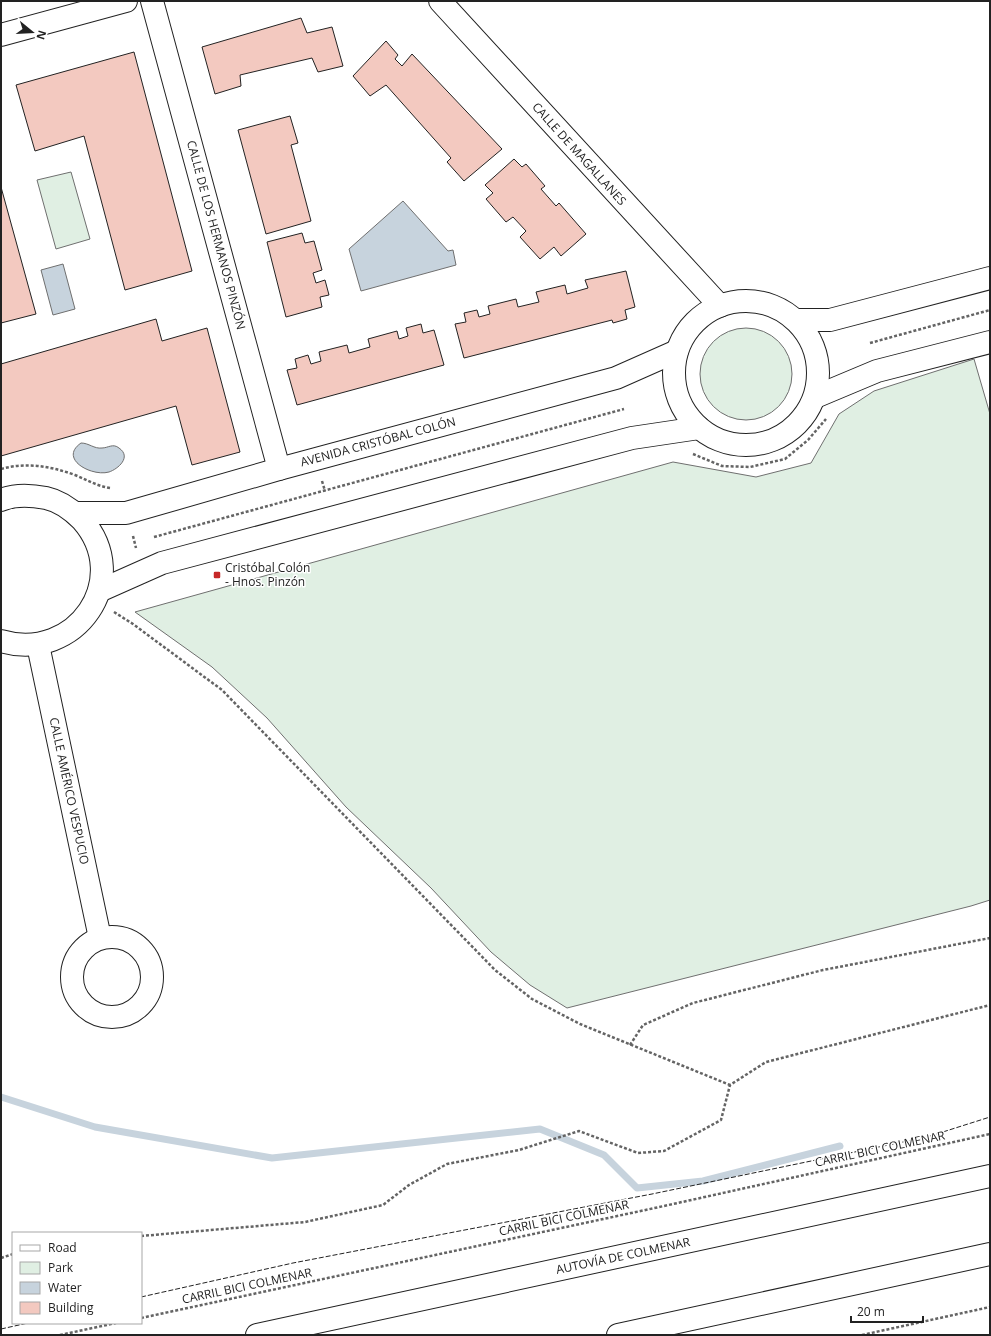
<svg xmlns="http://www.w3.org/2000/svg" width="991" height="1336" font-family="'Open Sans',sans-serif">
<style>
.green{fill:#e0efe3;stroke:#6f6f6f}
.water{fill:#c7d3dd;stroke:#6f6f6f}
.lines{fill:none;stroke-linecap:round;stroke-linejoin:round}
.stream{stroke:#c7d3dd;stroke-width:7}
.building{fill:#f3c9c0;stroke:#222}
.street-casing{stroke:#222;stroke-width:24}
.highway-casing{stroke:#222;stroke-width:24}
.path{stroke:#646464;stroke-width:2.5;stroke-dasharray:3 2;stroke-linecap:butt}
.street{stroke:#fff;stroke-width:22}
.highway{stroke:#fff;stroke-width:22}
.fence{stroke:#222;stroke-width:1;stroke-dasharray:5 2;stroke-linecap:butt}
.poi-dot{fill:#c62828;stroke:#fff;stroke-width:1.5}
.labels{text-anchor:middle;stroke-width:3;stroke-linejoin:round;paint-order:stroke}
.street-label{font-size:12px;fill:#222;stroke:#fff}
.poi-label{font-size:12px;fill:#222;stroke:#fff;text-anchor:start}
</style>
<rect width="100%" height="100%" fill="#fff"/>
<g class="green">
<polygon points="71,172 90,239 56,249 37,180"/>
<circle cx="746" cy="374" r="46"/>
<polygon points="974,359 990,414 990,900 971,906 567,1008 530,985 491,952 431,888 346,807 267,718 212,667 135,612 673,462 756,477 811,463 839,414 874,391"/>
</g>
<g class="water">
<polygon points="403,201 448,251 453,250 456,265 361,291 349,249"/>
<polygon points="63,264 75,309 53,315 41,270"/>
<path d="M 81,443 C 89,443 94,449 102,448 C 108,448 113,443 119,448 C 132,457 118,469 109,472 C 92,477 58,459 81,443 Z"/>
</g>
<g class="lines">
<polyline class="stream" points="1,1097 95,1127 272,1158 540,1129 604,1155 637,1188 703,1181 840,1146"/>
</g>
<g class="building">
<polygon points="301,18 307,33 332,27 343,66 318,72 312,58 240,75 241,86 215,94 202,47"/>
<polygon points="386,41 398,55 395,59 402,66 412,54 502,149 464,181 447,162 451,158 386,85 370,96 353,76"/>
<polygon points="134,52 192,271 125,290 84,136 35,151 16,85"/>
<polygon points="290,116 298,143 291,145 311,221 266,234 238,130"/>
<polygon points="514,159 522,167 526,164 545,186 541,189 556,206 559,203 586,234 561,256 554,247 540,259 520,237 526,231 513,217 506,222 486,199 493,193 485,185"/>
<polygon points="1,187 36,314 1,323"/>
<polygon points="302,233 305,243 314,241 322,270 313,273 316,283 325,280 329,295 320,297 322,307 286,317 267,242"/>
<polygon points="626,271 635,307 625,310 627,319 613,323 612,320 464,358 455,324 466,322 464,313 477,310 479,317 490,314 488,306 516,299 518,307 539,302 536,292 565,285 567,294 588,288 585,280"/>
<polygon points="156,319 162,341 207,328 240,452 192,465 176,406 1,456 1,364"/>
<polygon points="421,324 423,333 434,330 444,365 297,405 287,370 297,368 295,359 308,355 311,364 321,361 319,352 347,345 349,353 370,347 368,339 397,331 399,339 408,336 406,328"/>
</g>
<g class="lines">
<g class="street-casing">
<g id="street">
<polyline points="152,1 279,469"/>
<polyline points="440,1 720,306"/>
<polyline points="1,35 126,1"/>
<circle cx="746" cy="373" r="72"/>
<polyline points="796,320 830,320 990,278"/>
<polyline points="815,397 877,371 990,342"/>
<path d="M 1,500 C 15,494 31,495 46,498 C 60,501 72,510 82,520 C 134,579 76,663 1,641"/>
<polyline points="75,513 126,513 279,469 616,378 677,351"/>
<polyline points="99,591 162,563 632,438 699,428"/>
<polyline points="38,645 100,938"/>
<circle cx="112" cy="977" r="40"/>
</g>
</g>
<g class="highway-casing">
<g id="highway">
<polyline points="257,1335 990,1176"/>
<polyline points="618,1335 990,1254"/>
</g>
</g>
<g class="path">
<polyline points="870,343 990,310"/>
<polyline points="693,454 722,466 750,467 785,459 808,440 826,419"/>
<path d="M 1,469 C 26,462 50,466 75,475 C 87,480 97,486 110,488"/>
<polyline points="322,481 325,491"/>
<polyline points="133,536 136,548"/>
<polyline points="154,537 624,409"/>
<polyline points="114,612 133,624 222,690 495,970 532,999 580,1024 730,1085"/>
<polyline points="630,1045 643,1025 693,1003 823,970 990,938"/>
<polyline points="141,1236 305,1222 383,1205 409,1185 447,1164 519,1150 579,1131 638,1153 664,1151 721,1120 730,1085 766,1062 990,1005"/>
<polyline points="1,1258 13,1254"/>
<polyline points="141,1318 664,1206 990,1134"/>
<polyline points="60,1335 116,1323"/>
<polyline points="862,1335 990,1307"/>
</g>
<use href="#street" class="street"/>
<use href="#highway" class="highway"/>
<g class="fence">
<polyline points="141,1297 293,1263 652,1194 927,1137 990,1117"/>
<polyline points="1,1329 28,1323"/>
</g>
</g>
<rect class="poi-dot" x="213" y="571" width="8" height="8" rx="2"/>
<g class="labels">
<g class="street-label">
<text transform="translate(579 154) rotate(48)" y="4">CALLE DE MAGALLANES</text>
<text transform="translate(216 235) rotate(75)" y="4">CALLE DE LOS HERMANOS PINZÓN</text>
<text transform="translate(378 442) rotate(-15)" y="4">AVENIDA CRISTÓBAL COLÓN</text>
<text transform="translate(69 791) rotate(78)" y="4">CALLE AMÉRICO VESPUCIO</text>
<text transform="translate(880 1149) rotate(-12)" y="4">CARRIL BICI COLMENAR</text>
<text transform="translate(564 1218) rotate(-12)" y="4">CARRIL BICI COLMENAR</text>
<text transform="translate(623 1256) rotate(-12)" y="4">AUTOVÍA DE COLMENAR</text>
<text transform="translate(247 1286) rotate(-12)" y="4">CARRIL BICI COLMENAR</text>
</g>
<g class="poi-label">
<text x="225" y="572">Cristóbal Colón<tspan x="225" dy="14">- Hnos. Pinzón</tspan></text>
</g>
</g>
<rect width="991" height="1336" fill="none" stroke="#222222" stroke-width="4"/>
<rect x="12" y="1232" width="130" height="92" fill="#ffffff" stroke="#a7a7a7"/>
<rect x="20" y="1245" width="20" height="6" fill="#ffffff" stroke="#a7a7a7"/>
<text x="48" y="1252" font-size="12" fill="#222222">Road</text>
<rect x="20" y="1262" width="20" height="12" fill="#e0efe3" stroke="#a7a7a7"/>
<text x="48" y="1272" font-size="12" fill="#222222">Park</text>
<rect x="20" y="1282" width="20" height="12" fill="#c7d3dd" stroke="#a7a7a7"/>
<text x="48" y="1292" font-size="12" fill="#222222">Water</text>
<rect x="20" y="1302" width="20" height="12" fill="#f3c9c0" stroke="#a7a7a7"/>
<text x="48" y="1312" font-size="12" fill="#222222">Building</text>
<g transform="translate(32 32) rotate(108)" stroke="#ffffff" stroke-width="3" paint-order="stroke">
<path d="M0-3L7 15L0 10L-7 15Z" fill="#222222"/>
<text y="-6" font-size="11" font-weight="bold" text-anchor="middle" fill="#222222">N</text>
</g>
<path d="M851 1316v6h72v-6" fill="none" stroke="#222222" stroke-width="2"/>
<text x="857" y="1316" font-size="12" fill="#222222" stroke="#ffffff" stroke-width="3" paint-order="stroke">20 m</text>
</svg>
